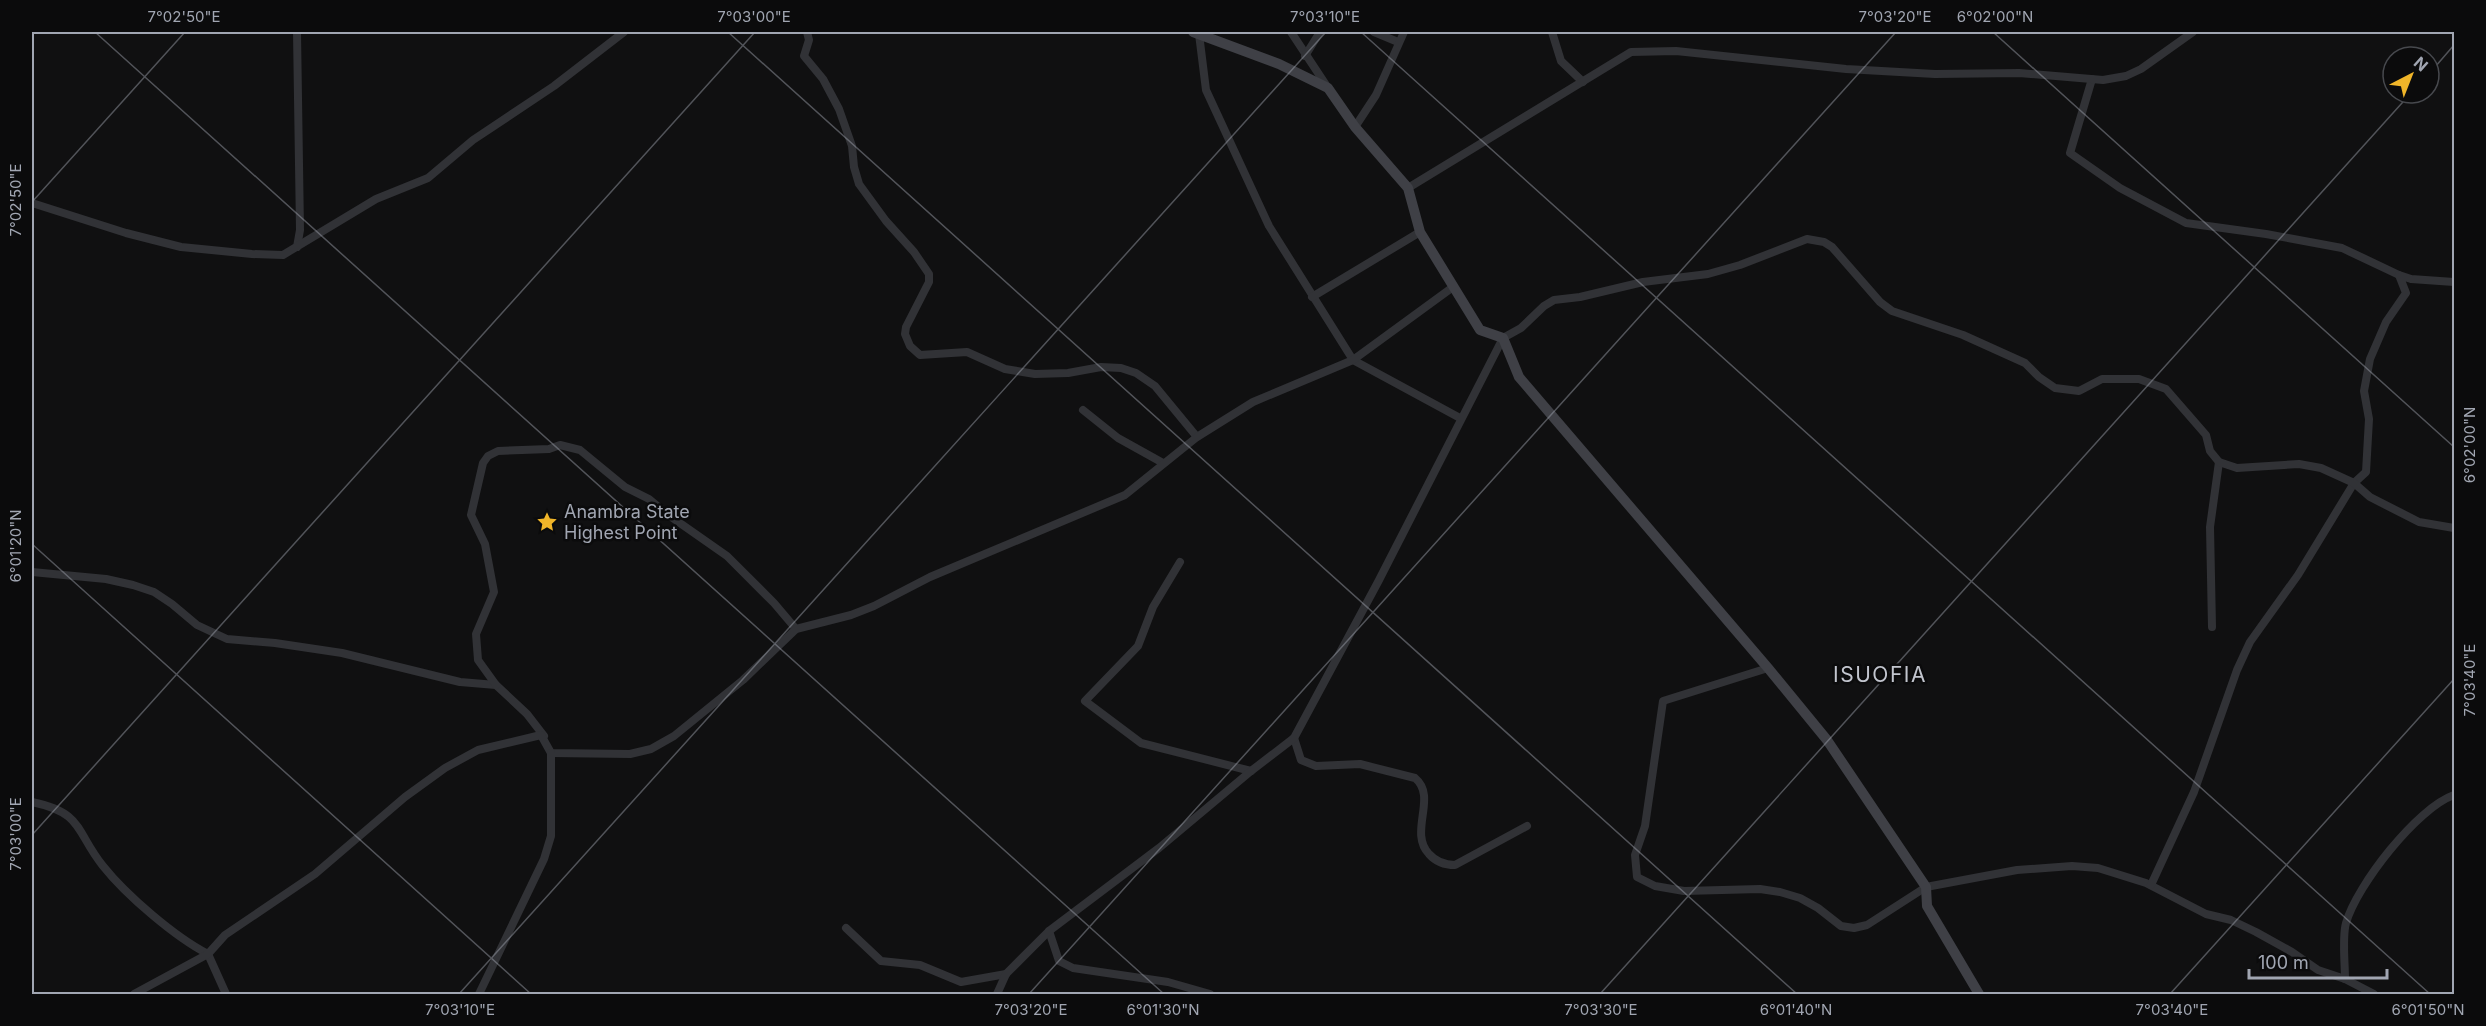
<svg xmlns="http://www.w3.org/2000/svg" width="2486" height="1026" font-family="Inter,sans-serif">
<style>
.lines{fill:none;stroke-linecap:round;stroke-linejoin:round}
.street{stroke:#313236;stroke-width:8}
.secondary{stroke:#3f4046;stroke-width:10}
.ticks{fill:none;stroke:#a1a6b2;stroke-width:1.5;stroke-opacity:0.45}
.labels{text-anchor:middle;stroke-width:5;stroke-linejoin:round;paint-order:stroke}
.poi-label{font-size:18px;fill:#a1a6b2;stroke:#0b0b0c;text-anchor:start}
.quarter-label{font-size:21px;letter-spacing:1.5px;fill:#c2c5ce;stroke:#0b0b0c}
.neatline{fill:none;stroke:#a1a6b2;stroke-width:2}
.ticks-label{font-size:15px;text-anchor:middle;fill:#a1a6b2}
</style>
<rect width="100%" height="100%" fill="#101011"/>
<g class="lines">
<g class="street">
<polyline points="297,32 300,230 297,247"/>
<polyline points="807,32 809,40 804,56 823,79 839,109 852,146 854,167 859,184 886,221 914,252 929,274 929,282 906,327 905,334 910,346 920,355 967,352 1005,369 1035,374 1068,373 1101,367 1121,368 1136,373 1155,386 1197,437"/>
<polyline points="1291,32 1326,85"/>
<polyline points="1374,32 1398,42"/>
<polyline points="1552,32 1561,61 1583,82"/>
<polyline points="1199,34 1206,90 1269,226 1353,360 1460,418"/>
<polyline points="1305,56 1320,32"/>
<polyline points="2092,79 2070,153 2120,188 2186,223 2266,234 2342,248 2399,275"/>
<polyline points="1355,127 1376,95 1404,32"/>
<polyline points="1408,188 1631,52 1676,51 1846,69 1935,74 2019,73 2103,80 2126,76 2141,69 2193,32"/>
<polyline points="32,203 126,233 181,247 252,254 283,255 376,199 428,178 473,140 554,86 624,32"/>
<polyline points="1312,297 1420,232"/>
<polyline points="1083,410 1118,438 1163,463"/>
<polyline points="1180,562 1153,607 1138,646 1085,701 1141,743 1251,771"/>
<polyline points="32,572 106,579 133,585 154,592 172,604 197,625 227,639 275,643 342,653 460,682 496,685 527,714 544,736"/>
<polyline points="2212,627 2210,527 2219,462"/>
<polyline points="1768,668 1663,701 1645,826 1635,855 1637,877 1655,886 1684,891 1760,889 1780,892 1800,898 1818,908 1841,926 1854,928 1867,925 1926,887 2017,870 2072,866 2098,868 2146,883 2206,914 2231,920 2256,932 2292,952 2318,970 2345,979 2374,994"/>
<polyline points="496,685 478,660 476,634 494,592 485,544 471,515 483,463 488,456 498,451 549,449 560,445 580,450 625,487 649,499 667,514 727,556 774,603 796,629"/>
<path d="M 1294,738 L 1301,760 L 1316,766 L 1360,764 L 1415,778 C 1438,797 1408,832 1429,854 C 1436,862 1444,865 1455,865 L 1527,826"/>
<path d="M 32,802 C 84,813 75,831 103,866 C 126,895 175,937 208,954 L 226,994"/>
<polyline points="2151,885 2194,792 2237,670 2250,642 2298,575 2354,483 2366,472 2369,419 2364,391 2370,359 2386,322 2406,293 2399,275 2411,279 2454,282"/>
<polyline points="846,928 881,961 920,965 961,982 1006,974"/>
<polyline points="1049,931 1059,961 1073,968 1168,982 1210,994"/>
<path d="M 2345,979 C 2345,963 2342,937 2346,923 C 2357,885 2417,808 2454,795"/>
<polyline points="134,994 208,954 225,935 315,874 405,797 445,768 478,750 541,735 551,753 630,754 651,749 674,736 743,680 796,629 851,615 874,606 930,577 1125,495 1197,437 1253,402 1353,360 1453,287"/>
<polyline points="479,994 544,859 551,836 551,753"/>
<polyline points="997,994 1006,974 1049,931 1159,848 1251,771 1294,738 1378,582 1503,338 1521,328 1544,306 1554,300 1580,297 1643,282 1708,274 1740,265 1807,239 1824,242 1832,247 1880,302 1892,311 1963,335 2025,363 2039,377 2055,388 2079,391 2102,379 2139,379 2166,389 2206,435 2210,451 2219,462 2237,468 2299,464 2321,468 2354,483 2370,497 2419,522 2454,528"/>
</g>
<polyline class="secondary" points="1193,32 1279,64 1328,88 1355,127 1408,188 1420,232 1480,330 1503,338 1519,377 1768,668 1827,740 1926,887 1927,906 1979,994"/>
</g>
<path class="ticks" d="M 95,32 L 1164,994M 728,32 L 1797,994M 1361,32 L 2430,994M 1993,32 L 2454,447M 2429,74 L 2454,45M 32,202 L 185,32M 32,544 L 531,994M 32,835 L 755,32M 459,994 L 1326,32M 1029,994 L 1896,32M 1600,994 L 2411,93M 2170,994 L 2454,679"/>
<defs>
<g id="sight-bare" transform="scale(1.62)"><path d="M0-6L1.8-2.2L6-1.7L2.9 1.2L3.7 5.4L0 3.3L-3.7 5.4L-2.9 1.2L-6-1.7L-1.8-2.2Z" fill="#f0b529" stroke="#0b0b0c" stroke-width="2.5" paint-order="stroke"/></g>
</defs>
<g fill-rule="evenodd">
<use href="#sight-bare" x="547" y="522"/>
</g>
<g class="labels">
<g class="poi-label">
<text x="564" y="518">Anambra State<tspan x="564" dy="21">Highest Point</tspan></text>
</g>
<g class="quarter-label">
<text x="1880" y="682">ISUOFIA</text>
</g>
</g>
<rect width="2486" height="1026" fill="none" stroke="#0b0b0c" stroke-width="66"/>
<g transform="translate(2411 75) rotate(42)"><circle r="28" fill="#0b0b0c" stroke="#47494e" stroke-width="1.5"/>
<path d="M0-4.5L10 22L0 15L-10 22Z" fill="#f0b529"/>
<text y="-9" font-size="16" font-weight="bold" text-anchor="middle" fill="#a1a6b2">N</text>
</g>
<path d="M2249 969v9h138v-9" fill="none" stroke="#a1a6b2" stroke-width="3"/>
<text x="2258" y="969" font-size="18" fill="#a1a6b2" stroke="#0b0b0c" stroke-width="4.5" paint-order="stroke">100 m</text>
<rect x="33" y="33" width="2420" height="960" class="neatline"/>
<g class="ticks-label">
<text x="184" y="22">7°02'50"E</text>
<text x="754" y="22">7°03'00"E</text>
<text x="1325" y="22">7°03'10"E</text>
<text x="1895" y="22">7°03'20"E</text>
<text x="1995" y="22">6°02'00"N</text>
<text transform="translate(16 200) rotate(-90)" y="5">7°02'50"E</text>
<text transform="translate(2470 445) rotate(-90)" y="5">6°02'00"N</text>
<text transform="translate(16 546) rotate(-90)" y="5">6°01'20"N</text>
<text transform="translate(2470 680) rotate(-90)" y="5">7°03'40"E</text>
<text transform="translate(16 834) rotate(-90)" y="5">7°03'00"E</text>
<text x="460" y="1015">7°03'10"E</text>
<text x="1031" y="1015">7°03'20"E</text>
<text x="1163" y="1015">6°01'30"N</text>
<text x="1601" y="1015">7°03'30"E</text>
<text x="1796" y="1015">6°01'40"N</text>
<text x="2172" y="1015">7°03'40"E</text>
<text x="2428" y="1015">6°01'50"N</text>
</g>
</svg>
